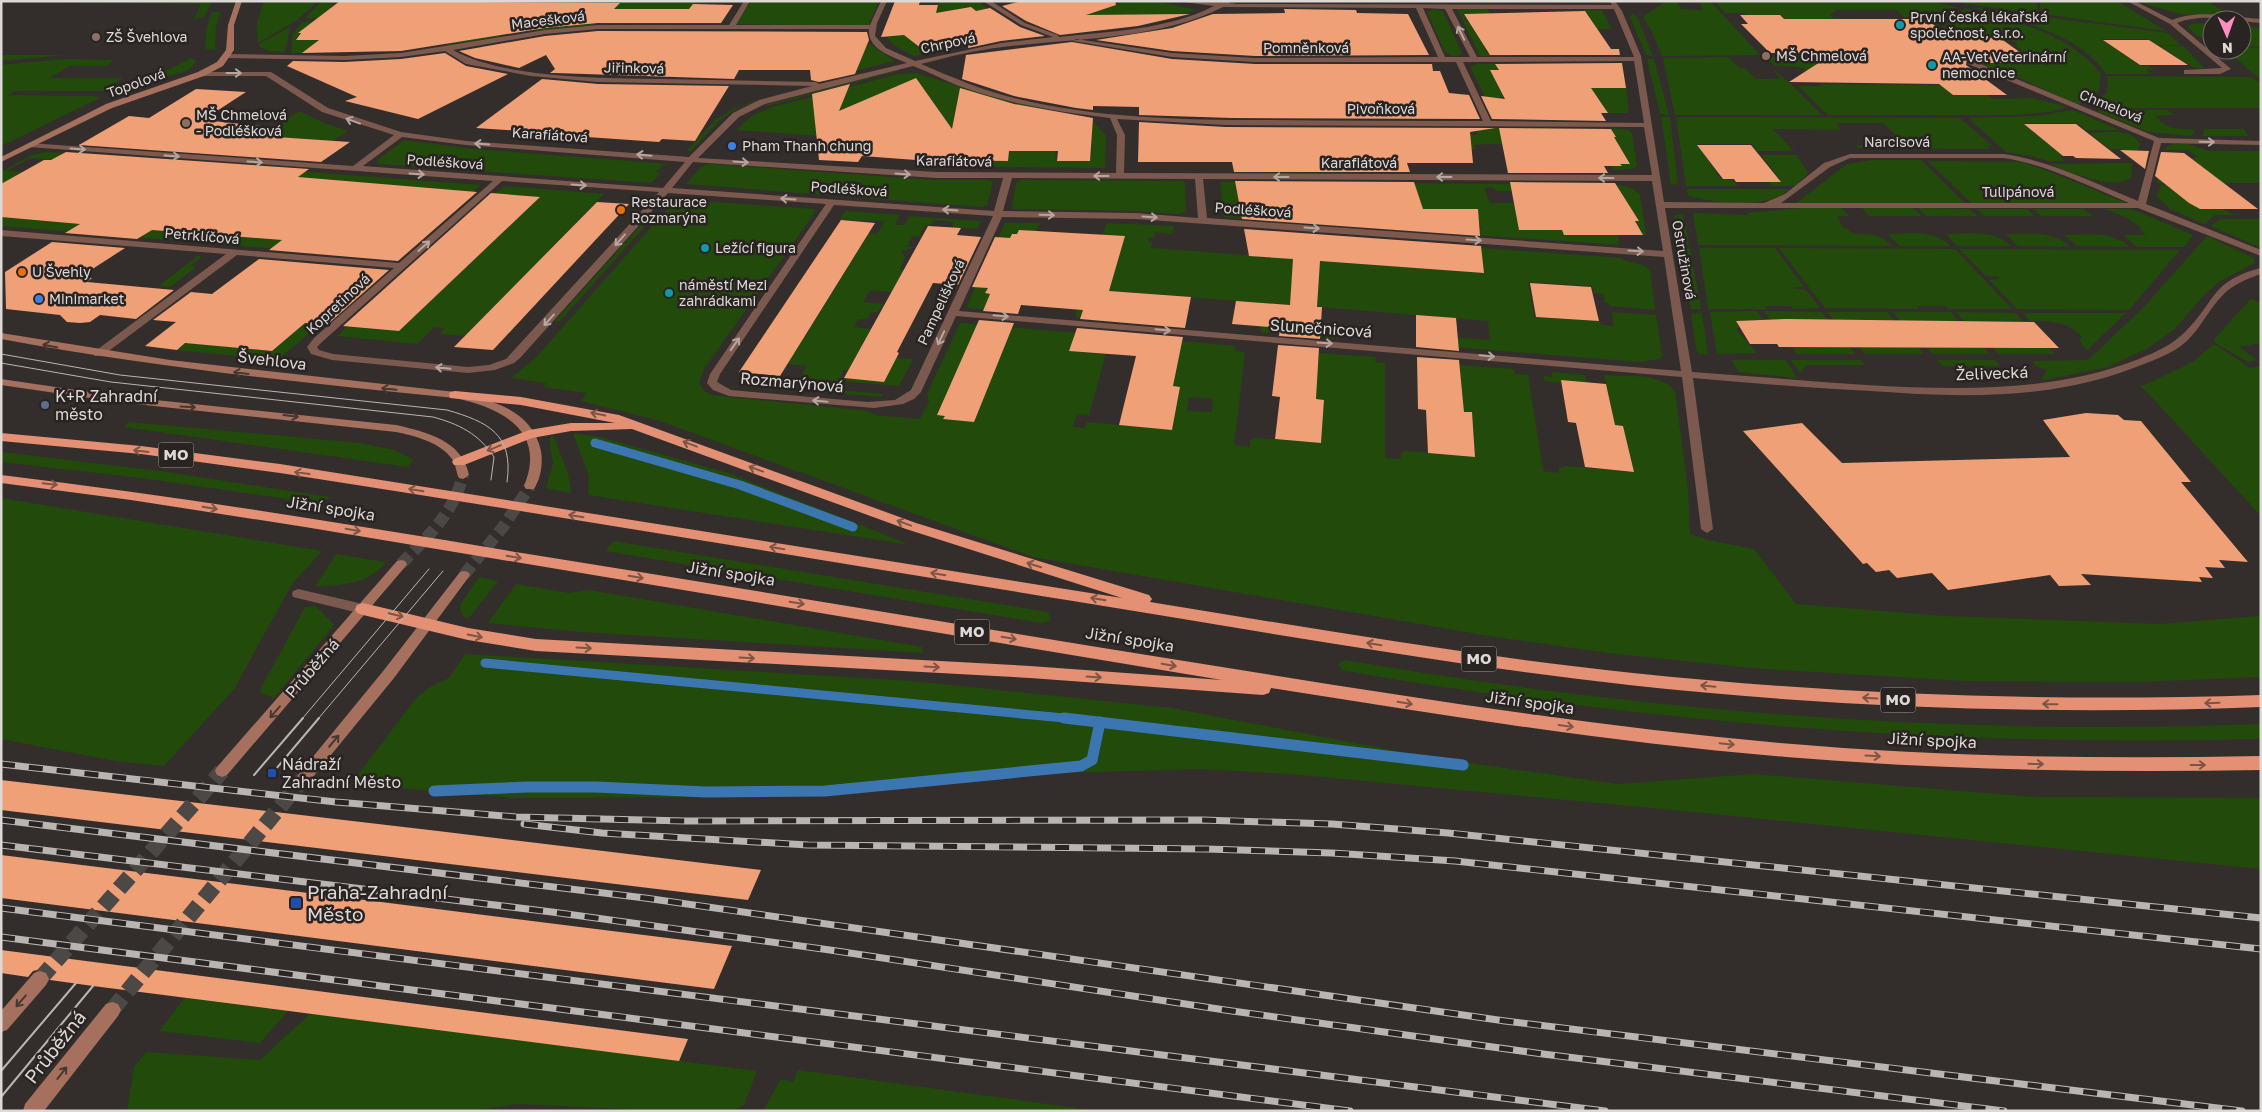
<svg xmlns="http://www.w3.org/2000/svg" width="2262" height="1112" font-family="'Golos Text',sans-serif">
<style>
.green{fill:#224a0b;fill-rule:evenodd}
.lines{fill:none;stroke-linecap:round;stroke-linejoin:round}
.stream-far1{stroke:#3c76b0;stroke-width:9}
.stream{stroke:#3c76b0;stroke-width:11}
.building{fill:#efa077}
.secondary-tunnel-far1{stroke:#4c4846;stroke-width:12;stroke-dasharray:12 6;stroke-linecap:butt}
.secondary-tunnel{stroke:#4c4846;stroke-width:16;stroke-dasharray:16 8;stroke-linecap:butt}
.street{fill:#7c594e;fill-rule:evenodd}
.secondary{fill:#a6705e;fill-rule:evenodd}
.highway{fill:#e49074;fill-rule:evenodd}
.tram-far1{stroke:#b9b5b3;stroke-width:1}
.tram{stroke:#b9b5b3;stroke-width:2}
.rail-casing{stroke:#b9b5b3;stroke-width:7}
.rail{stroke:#292422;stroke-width:5;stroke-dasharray:14;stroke-linecap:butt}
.oneway{stroke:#b6a6a0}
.oneway2{stroke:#483731}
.oneway3{stroke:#7d5547}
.culture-dot{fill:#0f9aa8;stroke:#292422;stroke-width:2}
.education-dot{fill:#8d6e63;stroke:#292422;stroke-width:2}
.shop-dot{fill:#3f7fe0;stroke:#292422;stroke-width:2}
.food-dot{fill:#e8710a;stroke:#292422;stroke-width:2}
.service-dot{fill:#5c6f8a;stroke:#292422;stroke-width:2}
.transit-dot{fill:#1a4fb4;stroke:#292422;stroke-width:2}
.labels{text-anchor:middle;stroke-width:5;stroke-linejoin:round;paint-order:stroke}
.far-poi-label{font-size:14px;fill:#dcd9d7;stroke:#292422;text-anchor:start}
.far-street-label{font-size:14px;fill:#dcd9d7;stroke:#292422}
.shield{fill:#292422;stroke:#a6a3a1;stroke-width:1}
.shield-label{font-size:15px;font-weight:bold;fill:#dcd9d7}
.street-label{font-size:16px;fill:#dcd9d7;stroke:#292422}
.poi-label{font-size:16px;fill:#dcd9d7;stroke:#292422;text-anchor:start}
.near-poi-label{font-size:19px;fill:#dcd9d7;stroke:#292422;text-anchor:start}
.near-street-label{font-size:19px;fill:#dcd9d7;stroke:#292422}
</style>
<rect width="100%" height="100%" fill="#332e2c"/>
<g class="green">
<polygon points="1,1 212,1 204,17 194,19 201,4"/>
<polygon points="264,1 318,1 297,20 258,43 257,23"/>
<polygon points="322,1 338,1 331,4 333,5 330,8 509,1 502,8 554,6 558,1 582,1 580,3 615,9 619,4 612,3 613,1 721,1 693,4 689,9 727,14 721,24 601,24 603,22 596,22 593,25 534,31 538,27 509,27 500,37 447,45 462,32 305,28 295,39 319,40 303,53 291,53 293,34 302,22 328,21 331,18 305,18"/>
<polygon points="751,1 879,1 868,26 736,24"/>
<path d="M 935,1 L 978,1 L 990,11 L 996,39 L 914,56 C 902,49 884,44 885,27 L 913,27 L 935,16 L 939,3 Z"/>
<polygon points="1126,1 1155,1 1196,10 1162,21 1122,27 1040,6 1110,7"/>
<polygon points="1667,1 1677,1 1681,9 1703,10 1698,1 1710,1 1760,55 1662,56 1650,28 1643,19 1645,15"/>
<polygon points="1714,1 1929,1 1957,7 1936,27 1926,24 1917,17 1904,17 1896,10 1837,10 1830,15 1837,22 1838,38 1817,19 1756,19 1743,13 1725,13"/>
<polygon points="1963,1 2037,1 2038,14 1962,3"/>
<polygon points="2039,1 2117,1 2166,31 2042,14"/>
<polygon points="2136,1 2207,1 2233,17 2180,14"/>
<path d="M 1970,7 L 2168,33 L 2181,45 L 2157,45 L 2149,39 L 2101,39 L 2139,65 L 2149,66 L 2155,70 L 2147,69 L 2147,71 L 2153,74 L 2106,74 C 2080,33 2013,19 1970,7 Z"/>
<path d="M 1965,8 C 2012,20 2070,33 2101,74 L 2099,91 L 2078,105 L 2019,78 L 1971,60 L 2017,57 L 2025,63 L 2034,63 L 2022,54 L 2025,53 L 2014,45 L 2018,45 L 2014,41 L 2004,41 L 1998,35 L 1949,35 L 1941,29 Z"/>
<polygon points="1434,9 1443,12 1462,53 1461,55 1452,56 1445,52 1427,12"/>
<polygon points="1457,9 1488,9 1490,14 1463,14 1467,22 1593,22 1583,10 1602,10 1611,29 1581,29 1483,44 1487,53 1511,51 1513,56 1480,56"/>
<polygon points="212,12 221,12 216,25 215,50 205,49 207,27"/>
<polygon points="1632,13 1637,17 1653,56 1646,55 1630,17"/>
<polygon points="2212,23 2212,40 2197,36 2188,27 2191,24"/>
<polygon points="2242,24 2261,29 2261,47 2242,45"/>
<polygon points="290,27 285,52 269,51 260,47 259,44"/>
<polygon points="869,44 895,61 834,76 833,50"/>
<polygon points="2160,46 2183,46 2204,68 2194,68"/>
<polygon points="2242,46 2261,49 2261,80 2226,50 2242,50"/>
<polygon points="1,55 66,55 1,61"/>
<path d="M 1791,55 L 1850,55 L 1810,73 C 1802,65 1786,66 1775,66 L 1765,57 L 1792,57 Z"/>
<polygon points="1729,57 1739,68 1745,68 1755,79 1781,79 1771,68 1792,85 1822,115 1675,115 1663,58"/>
<polygon points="191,58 196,61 192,67 186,71 142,83"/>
<polygon points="65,59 114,60 106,66 69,66 50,78 123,78 104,91 14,91 8,95 93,96 100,98 1,146 1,65"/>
<polygon points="1647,59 1654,59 1669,115 1660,114"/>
<polygon points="1477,64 1518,64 1509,70 1490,70 1494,77 1602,88 1626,88 1629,113 1608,113 1598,98 1499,97 1506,113 1493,113 1470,67"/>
<polygon points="902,70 768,106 766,105 894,71"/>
<path d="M 916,73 L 1003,100 L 1081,117 L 1093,122 L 1106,135 L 1105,168 L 919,166 L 927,154 L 861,139 L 736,130 L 753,115 L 773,107 L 899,74 ZM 1058,144 L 1092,144 L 1090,161 L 1057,160 L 1055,158 Z"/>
<polygon points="2108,76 2251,77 2261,84 2261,108 2097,108 2090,105 2107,93"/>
<polygon points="1820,84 1941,85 1953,95 1987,95 1992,99 2032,98 2068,107 2049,112 2016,115 1828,115 1798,86 1821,86"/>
<polygon points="796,89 737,108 719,121 691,151 686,151 715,120 734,108"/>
<polygon points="2072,110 2120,130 2086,130 2077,123 2023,123 2063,156 2060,156 2065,161 2048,161 2031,156 2006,152 1968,118 2037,116"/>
<polygon points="2104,110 2167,110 2174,115 2154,116 2160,119 2158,120 2172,128 2195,130 2191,136 2148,132 2096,111"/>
<polygon points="299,111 322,122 348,131 305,160 234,155"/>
<polygon points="1661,117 1670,117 1678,185 1671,184"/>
<polygon points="1676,117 1960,118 1992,146 1987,146 1990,149 1859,148 1856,145 1906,145 1883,123 1836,123 1841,130 1773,129 1794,151 1757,151 1752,144 1697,144 1721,179 1733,180 1738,186 1686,186"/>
<polygon points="1370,128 1380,128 1417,136 1414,128 1467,128 1470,135 1478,135 1475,128 1549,128 1607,137 1616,137 1611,128 1629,130 1632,133 1637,166 1632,169 1613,170 1611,166 1630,163 1620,148 1490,144 1474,145 1475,149 1457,149 1374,139"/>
<polygon points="2203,129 2244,129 2248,136 2202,136 2205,130"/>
<path d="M 2089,133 C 2105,133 2131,127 2140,144 L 2134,160 L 2127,156 L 2132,154 L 2122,149 L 2110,149 Z"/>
<polygon points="404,140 473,149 670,164 663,165 656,172 661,173 651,183 379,164 376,161"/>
<polygon points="2184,143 2209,151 2261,151 2261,183 2157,183 2164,152 2174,158 2198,158 2188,150 2164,150 2170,145"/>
<path d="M 46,152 L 481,185 L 397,259 L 1,226 L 1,217 L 83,224 L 1,202 L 1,172 L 30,156 ZM 30,158 L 175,169 L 133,181 L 7,171 ZM 276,222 L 391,249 L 256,238 Z"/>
<polygon points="1761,155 1797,155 1808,173 1795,186 1772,186 1767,180 1780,179"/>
<polygon points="1871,160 1921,160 1966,204 1795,204 1847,164"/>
<polygon points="1928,161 2021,162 2048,171 2129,204 1972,204"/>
<path d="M 2132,163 L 2131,178 C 2112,191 2068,171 2049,164 Z"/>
<polygon points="708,164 933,180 989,180 993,182 987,205 982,207 686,184 701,167"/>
<polygon points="1021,180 1183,181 1185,183 1186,211 1180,214 1134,211 1014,209 1012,207 1016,183"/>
<path d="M 1220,182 L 1285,182 L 1407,198 L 1419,198 L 1415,186 L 1382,183 L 1620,185 L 1632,188 L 1640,195 L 1646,235 L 1643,235 L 1635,221 L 1639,220 L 1631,209 L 1598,209 L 1558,222 L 1564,235 L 1618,235 L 1619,245 L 1463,234 L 1481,229 L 1476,213 L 1445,213 L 1443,209 L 1423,209 L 1431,232 L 1224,217 ZM 1484,188 L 1494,188 L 1496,191 L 1524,191 L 1530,203 L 1490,203 ZM 1237,190 L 1286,210 L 1240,210 Z"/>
<polygon points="2161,185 2194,185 2226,211 2235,215 2214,215 2205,224 2170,209 2156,196"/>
<path d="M 504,186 L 604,194 L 466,336 L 439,334 L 445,328 L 434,327 L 417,344 L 337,336 ZM 510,195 L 540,197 L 399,331 L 365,328 Z"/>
<path d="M 1687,189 L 1790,189 C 1767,210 1716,203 1688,196 Z"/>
<path d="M 676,199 L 814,209 L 815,212 L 704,369 L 699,382 L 703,390 L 711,395 L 868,411 L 875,415 L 920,419 L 929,401 L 927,394 L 960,323 L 1101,335 L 1110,339 L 1089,415 L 1077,414 L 1073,427 L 1085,428 L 1087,422 L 1172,430 L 1180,388 L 1173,386 L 1182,341 L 1236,346 L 1235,351 L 1245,352 L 1234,445 L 1250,447 L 1250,440 L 1257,438 L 1321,443 L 1324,400 L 1316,399 L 1319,353 L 1376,357 L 1375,362 L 1385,363 L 1385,458 L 1401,459 L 1402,452 L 1406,451 L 1475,457 L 1472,413 L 1464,412 L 1460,365 L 1514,369 L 1515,374 L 1528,375 L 1543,471 L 1559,473 L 1559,468 L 1566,466 L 1633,472 L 1623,426 L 1615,425 L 1604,375 C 1625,377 1663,372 1675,392 L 1688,489 L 1690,534 L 1708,540 L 1754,549 L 1796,604 L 1944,616 L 2159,624 L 2261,616 L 2261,677 L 2139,682 L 1964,681 L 1751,668 L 1608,653 L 1489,636 L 1033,557 L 660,421 L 581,401 L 587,393 L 543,387 L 546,383 L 512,378 C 521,368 532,363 540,353 ZM 1189,397 L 1213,399 L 1212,412 L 1187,411 Z"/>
<path d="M 1802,208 L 1842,208 L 1849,216 L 1837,216 L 1843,228 L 1847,228 L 1852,234 C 1869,234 1880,233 1892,246 L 1698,245 L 1693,213 L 1748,215 L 1747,213 Z"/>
<polygon points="1862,208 1913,208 1921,216 1869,216"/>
<polygon points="1918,208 1970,209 1977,216 1926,216"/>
<polygon points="1976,209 2027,209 2035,216 1984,216"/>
<polygon points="2033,209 2084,209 2093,216 2041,216"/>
<polygon points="2104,209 2132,209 2193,235 2184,247 2137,247 2123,235 2146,235 2139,229 2142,228 2125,217"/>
<polygon points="845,211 900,215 895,225 904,225 910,216 981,221 977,229 952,227 954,222 934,220 930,226 925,225 920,235 922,237 912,236 907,247 916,247 901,251 905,258 900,269 904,269 892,292 870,290 863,302 883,304 878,312 871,312 867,319 858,319 854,327 871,329 848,370 843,370 841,378 884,382 894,358 913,359 899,386 800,378 807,366 788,364 869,233 877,234 885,221 840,220"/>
<polygon points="1674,215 1683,215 1689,245 1679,245"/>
<polygon points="2220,219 2261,219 2261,248 2211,226"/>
<polygon points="1005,223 1040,223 1036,231 1019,230 1017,234 1012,234 1007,245 1102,236 1107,223 1174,226 1172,234 1155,232 1153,238 1149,237 1148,242 1152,242 1151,248 1483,273 1481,248 1622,258 1623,260 1643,265 1650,270 1655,310 1610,306 1609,303 1605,303 1603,294 1594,293 1592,286 1528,282 1534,317 1600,321 1601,325 1614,326 1612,312 1656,315 1662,356 1659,359 1639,362 1453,347 1452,337 1490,340 1488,321 1320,307 1319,327 1339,328 1338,338 1261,332 1262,322 1284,305 1127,292 1100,319 1075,317 1078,307 988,287 985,293 990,294 988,300 1003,311 966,308"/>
<polygon points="641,225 644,227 559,322 554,322"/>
<path d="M 1888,234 C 1910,234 1934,229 1950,246 L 1899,246 Z"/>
<path d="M 1946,234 C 1970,234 1993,229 2011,246 L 1957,246 Z"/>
<path d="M 2006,234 C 2030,234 2052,230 2071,247 L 2018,246 Z"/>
<path d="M 2064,235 C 2090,235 2110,230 2130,247 L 2077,246 Z"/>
<polygon points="2207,236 2254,258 2255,263 2220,281 2203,296 2175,329 2148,348 2108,367 2044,380 2042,378 2047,370 2036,366 2033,361 2088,360 2143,308"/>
<polygon points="1680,248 1690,248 1701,309 1691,309"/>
<polygon points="1699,248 1775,248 1804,287 1790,288 1806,290 1820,308 1793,309 1791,306 1765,306 1767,309 1708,309"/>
<polygon points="1779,248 1955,249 2012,309 1948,309 1945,306 1917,306 1919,309 1825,308"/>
<polygon points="1959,249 2180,250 2129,310 2017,309 1989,280 2000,279 1997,276 1986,276"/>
<polygon points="198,256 202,257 190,266 196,267 170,287 158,286"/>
<path d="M 255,261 L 382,272 L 282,356 L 267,359 L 177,350 L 277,271 L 247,268 ZM 358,278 L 272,351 L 239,348 Z"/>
<polygon points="2251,299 2261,303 2261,343 2239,347 2257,360 2248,362 2217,344 2214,339"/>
<polygon points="1757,311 1763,320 1736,321 1739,328 1736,329 1757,353 1717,354 1710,312"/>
<polygon points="1764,311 1822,312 1828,320 1770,320"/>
<polygon points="1827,312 1887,312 1894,320 1834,320"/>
<polygon points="1893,312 1951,312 1958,321 1900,321"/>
<polygon points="1956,312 2015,313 2023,321 1964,321"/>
<polygon points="1702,313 1708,354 1699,354 1696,348 1691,314"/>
<path d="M 2022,313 L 2126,313 L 2086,351 L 2079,339 L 2082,337 C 2068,321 2049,321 2030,321 Z"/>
<polygon points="1791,344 1850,347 1855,354 1797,354"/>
<polygon points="1857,344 1918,347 1923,354 1864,354"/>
<polygon points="1924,344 1984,348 1990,354 1932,354"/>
<polygon points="1990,345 2049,348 2055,354 1999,354"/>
<polygon points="2212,345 2217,346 2250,368 2261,366 2261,516 2147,392 2140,387 2193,362"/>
<polygon points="1732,360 1786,360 1797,378 1738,372"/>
<polygon points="1791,360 1861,360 1865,365 1806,365 1800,373"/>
<polygon points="1937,360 1995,360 2000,366 1942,366"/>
<polygon points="1552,372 1585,375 1586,382 1561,380 1561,383 1545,381 1543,376 1552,377"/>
<polygon points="822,388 883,394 881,397 820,392"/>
<polygon points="129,422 360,443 394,450 413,459 408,467 124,427"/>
<polygon points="573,433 600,437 728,473 906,543 905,544 588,495 589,476"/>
<polygon points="553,435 568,473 571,493 546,488 553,463 549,439"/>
<polygon points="1,452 160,471 330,497 322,504 141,478 1,462"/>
<polygon points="1,498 322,551 292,584 234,689 164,766 115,761 1,739"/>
<polygon points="613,541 1048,612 1051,620 1042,623 605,551"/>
<path d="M 336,554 L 386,562 C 366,586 344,584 315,587 Z"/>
<polygon points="479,577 498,581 468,619 462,615 460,605"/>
<polygon points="516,584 569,593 589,590 922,647 923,653 581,632 488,623"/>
<polygon points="315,606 334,625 274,698 260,693 261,688 305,607"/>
<polygon points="465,654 912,681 1172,708 1427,757 1618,784 1754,774 2035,797 2261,798 2261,869 1694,812 1290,774 1201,769 1056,773 826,794 720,797 515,798 351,784 417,697 430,687 449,678"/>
<path d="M 1345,660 C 1646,712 1955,736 2261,724 L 2261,739 C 2035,745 1809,734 1585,706 C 1503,696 1422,685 1342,670 L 1338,664 Z"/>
<polygon points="185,998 288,1011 260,1043 159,1031"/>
<polygon points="311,1013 757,1071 744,1105 731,1111 667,1111 519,1104 471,1111 127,1111 134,1067 146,1052 260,1060"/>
<polygon points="798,1070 1098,1111 763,1111 781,1079 793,1082"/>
</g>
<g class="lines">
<g class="stream-far1">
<polyline points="595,443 740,485 853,527"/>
<polyline points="485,663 1075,719"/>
</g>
<g class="stream">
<polyline points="1064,718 1463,765"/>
<polyline points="434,791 528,787 596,787 706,792 825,791 1081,766 1092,760 1100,722"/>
</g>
</g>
<g class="building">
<polygon points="340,1 620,3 614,9 689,9 693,4 733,5 721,23 598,23 545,28 401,51 302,53 319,40 296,40 301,33 298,33"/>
<polygon points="895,1 920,1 919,5 938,5 936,13 971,7 976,11 990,8 1020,27 1045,36 1001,41 968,48 970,38 922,49 904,35 881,37"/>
<polygon points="1022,1 1115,1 1116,5 1086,15 1190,14 1138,26 1060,35 1026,21 1002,6"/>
<polygon points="1284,9 1356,10 1357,13 1408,14 1429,55 1255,56 1172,51 1096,40 1172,28 1213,14 1285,13"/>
<polygon points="1585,11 1611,49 1619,49 1620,55 1490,55 1464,14"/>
<polygon points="1740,15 1780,15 1784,19 1919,19 1926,24 1933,24 1949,37 2000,38 2035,63 1984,63 1967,59 1966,65 2007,95 1953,95 1939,84 1789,82 1834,53 1770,53 1741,24 1748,24"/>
<polygon points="598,31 867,32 869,40 855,74 819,82 811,80 810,70 739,70 734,79 555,73 550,73 555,69 546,55 519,68 475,58 459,51 545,36"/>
<polygon points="2103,40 2149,40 2188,65 2140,65"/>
<polygon points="1072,42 1172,59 1255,64 1432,64 1433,71 1440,71 1449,93 1469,95 1480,119 1232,118 1139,115 1139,107 1093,106 1093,110 1076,108 1014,96 962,79 966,55"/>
<polygon points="445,53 466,66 508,74 418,119 345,101 357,97 287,66 293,61 344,62 401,59"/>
<polygon points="1622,63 1626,88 1591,88 1608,113 1601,113 1606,121 1492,119 1481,96 1505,99 1490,70 1499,70 1495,64"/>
<polygon points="916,78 952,129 960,88 1014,104 1093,118 1090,161 1057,161 1058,151 1009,151 1008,161 916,160 862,156 858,162 819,160 812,94 850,84 839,111"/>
<polygon points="542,79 598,84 729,86 695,141 662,139 659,142 587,137 585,139 535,134 538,132 476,128"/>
<polygon points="196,89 246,92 203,120 261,126 246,135 350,142 321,162 79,145 129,116 149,118"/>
<polygon points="1139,122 1225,127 1495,128 1470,132 1473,163 1407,163 1410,172 1234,172 1232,162 1138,162"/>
<polygon points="2024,124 2076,124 2121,159 2076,158 2073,156 2063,156"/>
<polygon points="1499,128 1611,129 1616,137 1614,137 1630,164 1620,164 1622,166 1604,166 1608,173 1508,173"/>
<polygon points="1697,145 1751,145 1781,182 1736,182 1734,179 1723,179"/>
<polygon points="2120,150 2149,151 2145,169"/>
<polygon points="66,152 309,169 298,177 477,192 398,261 269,250 282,240 218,235 152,230 137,239 65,233 80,224 1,217 1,184 44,160 51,160"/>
<polygon points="2161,152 2184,153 2258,209 2200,209 2189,203 2155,176"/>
<polygon points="1235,181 1414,182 1423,209 1478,209 1480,236 1242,219"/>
<polygon points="1510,182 1615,183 1639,221 1635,221 1643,235 1564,235 1562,230 1519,230"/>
<polygon points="491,193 540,197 399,331 343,326"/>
<polygon points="597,202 629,204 493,350 454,347"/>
<polygon points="841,220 875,223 780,376 739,372"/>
<polygon points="928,226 961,228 957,235 981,237 958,285 933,283 897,352 899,353 884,382 844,378"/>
<polygon points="1244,229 1481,246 1484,273 1320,261 1317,307 1322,307 1320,339 1279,336 1280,328 1232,324 1236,301 1290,305 1293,259 1249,256"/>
<polygon points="1019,230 1125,236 1109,291 1191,297 1185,328 1080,319 1083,310 1021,305 1018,314 983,311 990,294 985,293 988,288 972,287 995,237 1010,238 1012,234 1017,234"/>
<polygon points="52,242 125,248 80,277 92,278 87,282 174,290 136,319 100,315 90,322 80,323 67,322 60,315 6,309 5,272"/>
<polygon points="259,259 389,270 327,325 305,323 272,351 185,343 177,350 145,346 176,322 153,320 191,292 212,294"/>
<polygon points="1530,283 1591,287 1599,321 1536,317"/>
<polygon points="1416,315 1456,318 1459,351 1416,347"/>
<polygon points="1786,319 2034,322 2059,348 1779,347 1777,344 1750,344 1736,321"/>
<polygon points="979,320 1014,323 974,422 943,419 945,416 937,415"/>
<polygon points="1077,328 1183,337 1173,386 1180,387 1172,430 1119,425 1136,356 1069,351"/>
<polygon points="1278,345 1319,348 1316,399 1324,400 1321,443 1275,439 1280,397 1272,396"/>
<polygon points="1417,357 1459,360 1464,412 1472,412 1475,457 1428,453 1426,410 1418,409"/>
<polygon points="1561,380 1606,384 1615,425 1623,426 1634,472 1585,467 1576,423 1568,422"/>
<polygon points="2086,413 2118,415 2124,420 2141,421 2191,482 2181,482 2248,562 2219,560 2225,568 2205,567 2213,578 2199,577 2202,582 2081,574 2091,585 2059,586 2050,575 1948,590 1932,573 1897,578 1889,570 1876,572 1867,563 1863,564 1743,431 1802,423 1842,463 2070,457 2043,420"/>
<polygon points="1,780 438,831 761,870 748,900 1,810"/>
<polygon points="1,855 389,903 732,946 714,989 1,898"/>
<polygon points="1,950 688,1039 679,1061 93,986 50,980 48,972 41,969 33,971 28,977 1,973"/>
</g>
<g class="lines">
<g class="secondary-tunnel-far1">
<path d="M 401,564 C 427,537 454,513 463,475"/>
<polyline points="464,575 503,527 530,486"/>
</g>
<g class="secondary-tunnel">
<polyline points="40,979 222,771"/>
<polyline points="112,1010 303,779"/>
</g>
<g class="street">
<path d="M 744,1 L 750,1 L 736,25 L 870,25 L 881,1 L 887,1 L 877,23 L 875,36 L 886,48 L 915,61 L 1001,43 L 1053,37 L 1021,25 L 983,1 L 991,1 L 1025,23 L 1058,35 L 1059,37 C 1111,31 1167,30 1214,6 L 1177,1 L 1232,1 L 1229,3 L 1237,4 L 1612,5 L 1609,1 L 1615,1 L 1622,11 L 1641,56 L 1664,202 L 1764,203 L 1785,194 L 1824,163 L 1850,154 L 2004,154 C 2051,161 2094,183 2138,201 L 2154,141 L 1968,64 L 1968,60 L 1971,60 L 2159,138 L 2261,141 L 2261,145 L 2161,143 L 2146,204 L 2261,250 L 2261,256 L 2138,208 L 1665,208 L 1692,372 C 1750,376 1808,381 1866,385 C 1958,390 2052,393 2139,359 C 2156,352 2172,345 2185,332 C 2216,302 2210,281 2261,268 L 2261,274 C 2249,278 2237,283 2227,291 C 2201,315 2199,342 2161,357 C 2133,369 2105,379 2075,385 C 2008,399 1938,396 1871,391 C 1811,388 1752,383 1693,378 L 1713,529 L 1707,533 L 1701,529 L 1682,377 L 956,316 L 921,392 L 914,399 L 903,404 L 874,408 L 729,396 L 713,390 L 707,383 L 710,374 L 826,204 L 668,193 L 520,358 L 514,363 L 495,370 L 468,373 L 332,360 L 311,354 L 307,347 L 314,338 L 394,268 L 237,255 L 102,356 L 94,356 L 94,352 L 226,254 L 1,236 L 1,230 L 399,263 L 493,181 L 29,147 L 25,145 L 29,143 L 353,166 L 394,135 L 322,112 L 266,76 L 201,76 L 197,74 L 201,72 L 271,72 L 328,108 L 401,132 L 466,141 L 689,157 L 733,113 L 759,100 L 812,86 L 598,82 L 531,76 L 466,64 L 445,51 L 401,57 L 344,60 L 228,58 L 224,56 L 228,54 L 344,56 L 401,53 L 545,30 L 598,25 L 729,25 ZM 1223,7 L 1416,8 L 1438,57 L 1255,58 L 1172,53 L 1076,39 L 1073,41 L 1172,57 L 1255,62 L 1456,62 L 1483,121 C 1409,121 1336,121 1263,120 C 1180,120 1095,118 1014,98 C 982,90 951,77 921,64 C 948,57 976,50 1003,47 C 1074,38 1159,40 1223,7 ZM 1423,8 L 1445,9 L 1470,57 L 1445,57 ZM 1452,9 L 1614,9 L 1634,57 L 1477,57 ZM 598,29 L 869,29 C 867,49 893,57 907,63 L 819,84 L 816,82 C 765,81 714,80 663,79 C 603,78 505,79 453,50 L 545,34 ZM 1634,61 L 1644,123 L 1491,121 L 1463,62 ZM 913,66 C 929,72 944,80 959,86 C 1008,104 1059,112 1110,118 L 1117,135 L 1116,173 L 937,172 L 698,158 L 739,117 L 765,104 ZM 1117,119 L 1225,125 L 1644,127 L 1652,175 L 1124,173 L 1125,135 ZM 402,137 L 466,145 L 685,162 L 663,188 L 363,166 ZM 1850,158 L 2004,158 C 2048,165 2088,186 2129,203 L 1781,203 L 1830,167 ZM 693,162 L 937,178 L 1003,178 L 994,211 L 672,188 ZM 1012,178 L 1195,179 L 1198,218 L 1136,213 L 1003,211 ZM 1203,179 L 1652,181 L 1663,251 L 1207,218 ZM 502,181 L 659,192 L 506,359 L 489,365 L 468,367 L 333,354 L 319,350 L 317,347 L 322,342 ZM 834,205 L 993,216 L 911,390 L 895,400 L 868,402 L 731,390 L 717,382 L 720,374 ZM 1002,217 L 1136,219 L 1664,257 L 1681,371 L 959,311 Z"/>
<path d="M 2127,1 L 2135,1 L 2172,20 C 2199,9 2233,17 2261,19 L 2261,23 C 2236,21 2202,12 2177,23 L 2231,69 L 2220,74 L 2184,74 L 2184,70 L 2222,68 L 2170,24 Z"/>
<polygon points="298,589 363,604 368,606 370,609 368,612 363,614 293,597 292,594 293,591"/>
</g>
<g class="secondary">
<polygon points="236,1 242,1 234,25 234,50 223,66 204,76 112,108 1,162 1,157 106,104 198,72 217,62 226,50 228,25"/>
<path d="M 1,333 L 170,360 L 455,392 C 491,400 532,409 541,451 C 543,464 541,478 534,489 L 526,489 L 524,486 C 547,430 501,408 455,398 C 303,383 152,367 1,339 Z"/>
<path d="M 1,379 L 117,396 L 396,425 C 426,432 462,440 469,475 L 463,479 L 459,478 C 456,472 456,465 452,459 C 440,442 415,436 396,432 L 117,402 L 1,385 Z"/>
<polygon points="401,560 405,561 407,564 405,567 227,775 222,777 217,775 215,771 217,767 397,561"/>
<polygon points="464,571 468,572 470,575 468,578 394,678 308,783 303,785 298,783 296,779 298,775 384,670 460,572"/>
<polygon points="40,971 46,973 49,979 46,985 7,1030 1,1032 1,1011 34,973"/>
<polygon points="112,1002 118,1004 121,1010 118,1016 44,1111 23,1111 25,1104 106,1004"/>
</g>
<g class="highway">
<path d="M 455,391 L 521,397 L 619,415 L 916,523 L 1149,595 L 1152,599 L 1150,602 C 1311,628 1471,656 1633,673 C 1842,695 2051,702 2261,695 L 2261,707 C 2050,715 1839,708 1629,685 C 1443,664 1258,631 1073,601 C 809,558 545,514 280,473 L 141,454 L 1,441 L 1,433 L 141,446 L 280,464 L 1122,598 L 906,529 L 632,429 L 571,431 L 532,438 L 464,465 L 454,465 L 452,462 L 454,459 L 529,430 L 571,423 L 615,423 L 521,405 L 450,398 L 449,395 L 450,392 Z"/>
<path d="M 1,475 C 176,496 349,524 522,553 C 741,588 960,625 1178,660 C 1378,692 1578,725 1780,743 C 1940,757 2100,759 2261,756 L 2261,770 C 2102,773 1944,770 1786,757 C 1613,743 1442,715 1271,688 L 1269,693 L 1263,695 L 1030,678 L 536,651 L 468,640 L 363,615 L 357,613 L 355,609 L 357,605 L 363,603 L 468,628 L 536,639 L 1030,666 L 1222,680 L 305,527 L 131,500 L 1,483 Z"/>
</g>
<g class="tram-far1">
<path d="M 1,354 L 120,375 L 447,410 C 488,422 514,434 507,482"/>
<path d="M 1,363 L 111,382 L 433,417 C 459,424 479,434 494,457 L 491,480"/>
<polyline points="302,719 429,569"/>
<polyline points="318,719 443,571"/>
</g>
<g class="tram">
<polyline points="254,775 303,718"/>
<polyline points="270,776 319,718"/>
<polyline points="1,1071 76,983"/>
<polyline points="1,1097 93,986"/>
</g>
<g class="rail-casing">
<g id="rail">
<polyline points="1,764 336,802 516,817 686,821 1202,820 1332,824 1448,833 2261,918"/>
<polyline points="1,820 645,898 1505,1021 2242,1111"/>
<polyline points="524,824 602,833 808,845 1206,849 1332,853 1455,861 2261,949"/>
<polyline points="1,845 552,912 830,950 1225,1010 1543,1054 2004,1111"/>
<polyline points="1,908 1605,1111"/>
<polyline points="1,937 1350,1111"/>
</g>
</g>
<use href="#rail" class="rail"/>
</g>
<defs><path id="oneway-shaft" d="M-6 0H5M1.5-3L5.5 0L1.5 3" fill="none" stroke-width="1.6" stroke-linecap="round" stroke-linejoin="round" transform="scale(1.25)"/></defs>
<g class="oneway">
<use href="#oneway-shaft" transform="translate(1461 33) rotate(-116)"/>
<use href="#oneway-shaft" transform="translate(234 73)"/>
<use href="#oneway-shaft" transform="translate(353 121) rotate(-160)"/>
<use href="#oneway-shaft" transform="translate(2207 142) rotate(1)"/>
<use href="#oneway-shaft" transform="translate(482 144) rotate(-176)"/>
<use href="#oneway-shaft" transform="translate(78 149) rotate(4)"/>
<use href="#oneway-shaft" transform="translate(644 155) rotate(-175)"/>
<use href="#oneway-shaft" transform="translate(172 156) rotate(4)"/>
<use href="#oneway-shaft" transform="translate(255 162) rotate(4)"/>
<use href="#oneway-shaft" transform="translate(741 162) rotate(4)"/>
<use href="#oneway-shaft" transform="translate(417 174) rotate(4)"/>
<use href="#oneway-shaft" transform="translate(903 174) rotate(4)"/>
<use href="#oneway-shaft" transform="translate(1101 176) rotate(-180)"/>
<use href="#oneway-shaft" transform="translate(1281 177) rotate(-180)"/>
<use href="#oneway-shaft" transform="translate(1444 177) rotate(-180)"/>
<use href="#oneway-shaft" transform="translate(1606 178) rotate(-180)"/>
<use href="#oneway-shaft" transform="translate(579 185) rotate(4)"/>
<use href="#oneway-shaft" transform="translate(788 199) rotate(-176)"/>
<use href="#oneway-shaft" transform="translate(950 210) rotate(-176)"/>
<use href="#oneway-shaft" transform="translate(1047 215) rotate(1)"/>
<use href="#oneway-shaft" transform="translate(1150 217) rotate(4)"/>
<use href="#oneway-shaft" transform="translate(1312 228) rotate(4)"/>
<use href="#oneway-shaft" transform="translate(620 240) rotate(132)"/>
<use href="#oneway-shaft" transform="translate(1474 240) rotate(4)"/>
<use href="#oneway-shaft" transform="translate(424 246) rotate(-41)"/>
<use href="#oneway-shaft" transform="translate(1636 251) rotate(4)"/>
<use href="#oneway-shaft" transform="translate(1001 316) rotate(5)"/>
<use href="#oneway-shaft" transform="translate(549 320) rotate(132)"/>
<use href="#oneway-shaft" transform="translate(1163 330) rotate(5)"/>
<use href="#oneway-shaft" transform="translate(941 338) rotate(115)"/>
<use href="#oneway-shaft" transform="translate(1325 343) rotate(4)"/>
<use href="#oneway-shaft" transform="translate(735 344) rotate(-55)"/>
<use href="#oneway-shaft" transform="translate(1487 356) rotate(5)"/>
<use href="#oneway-shaft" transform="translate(443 368) rotate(-174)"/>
<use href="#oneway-shaft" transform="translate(820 401) rotate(-175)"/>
</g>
<g class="oneway2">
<use href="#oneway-shaft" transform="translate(50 346) rotate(-168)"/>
<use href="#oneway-shaft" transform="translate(241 373) rotate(-173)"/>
<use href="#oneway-shaft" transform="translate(389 389) rotate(-174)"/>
<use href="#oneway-shaft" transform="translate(188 407) rotate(3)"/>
<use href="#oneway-shaft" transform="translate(291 416) rotate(7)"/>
<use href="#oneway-shaft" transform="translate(275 712) rotate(131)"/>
<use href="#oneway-shaft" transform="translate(334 741) rotate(-50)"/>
<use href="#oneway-shaft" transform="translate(21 1001) rotate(131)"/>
<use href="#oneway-shaft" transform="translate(62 1073) rotate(-52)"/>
</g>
<g class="oneway3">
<use href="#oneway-shaft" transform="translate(598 414) rotate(-168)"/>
<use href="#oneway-shaft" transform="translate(690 444) rotate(-160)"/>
<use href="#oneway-shaft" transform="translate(494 448) rotate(158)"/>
<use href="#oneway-shaft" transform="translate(141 451) rotate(-173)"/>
<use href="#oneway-shaft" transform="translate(756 469) rotate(-160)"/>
<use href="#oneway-shaft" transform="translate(302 473) rotate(-172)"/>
<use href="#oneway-shaft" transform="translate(50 484) rotate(6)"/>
<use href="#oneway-shaft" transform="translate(416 490) rotate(-171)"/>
<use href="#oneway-shaft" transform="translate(210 508) rotate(9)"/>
<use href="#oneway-shaft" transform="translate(576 516) rotate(-171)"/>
<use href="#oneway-shaft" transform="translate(904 523) rotate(-160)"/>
<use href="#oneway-shaft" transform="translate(353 530) rotate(9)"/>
<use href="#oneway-shaft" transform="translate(777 548) rotate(-171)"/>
<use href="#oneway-shaft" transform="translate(514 557) rotate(9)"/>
<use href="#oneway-shaft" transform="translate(1034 565) rotate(-163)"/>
<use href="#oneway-shaft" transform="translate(938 574) rotate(-171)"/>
<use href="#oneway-shaft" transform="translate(636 577) rotate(9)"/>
<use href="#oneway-shaft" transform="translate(1098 599) rotate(-171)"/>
<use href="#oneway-shaft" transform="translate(797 603) rotate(9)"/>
<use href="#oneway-shaft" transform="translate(396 615) rotate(13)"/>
<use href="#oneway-shaft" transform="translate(475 636) rotate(12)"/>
<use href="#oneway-shaft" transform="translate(1009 638) rotate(9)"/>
<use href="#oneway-shaft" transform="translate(1374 644) rotate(-171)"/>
<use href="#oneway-shaft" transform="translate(584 648) rotate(3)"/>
<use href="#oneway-shaft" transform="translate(747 658) rotate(3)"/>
<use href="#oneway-shaft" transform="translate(1169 665) rotate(9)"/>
<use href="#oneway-shaft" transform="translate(932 667) rotate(3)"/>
<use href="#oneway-shaft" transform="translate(1094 677) rotate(4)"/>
<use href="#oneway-shaft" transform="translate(1708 686) rotate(-175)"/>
<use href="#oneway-shaft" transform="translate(1870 698) rotate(-177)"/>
<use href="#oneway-shaft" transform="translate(1405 703) rotate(9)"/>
<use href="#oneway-shaft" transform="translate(2212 703) rotate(178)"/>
<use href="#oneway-shaft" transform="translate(2050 704) rotate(-179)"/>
<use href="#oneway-shaft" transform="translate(1566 726) rotate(8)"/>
<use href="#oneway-shaft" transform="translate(1727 744) rotate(6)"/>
<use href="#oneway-shaft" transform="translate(1873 756) rotate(3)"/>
<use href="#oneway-shaft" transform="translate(2036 764) rotate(1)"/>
<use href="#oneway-shaft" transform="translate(2198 765)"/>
</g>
<g class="culture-dot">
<circle cx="1900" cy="25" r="5"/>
<circle cx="1932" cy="65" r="5"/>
<circle cx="705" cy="248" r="5"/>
<circle cx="669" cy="293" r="5"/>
</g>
<g class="education-dot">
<circle cx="96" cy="37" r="5"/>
<circle cx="1766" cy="56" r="5"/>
<circle cx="186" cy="123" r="5"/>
</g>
<g class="shop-dot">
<circle cx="732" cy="146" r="5"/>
<circle cx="39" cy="299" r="5"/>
</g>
<g class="food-dot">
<circle cx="621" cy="210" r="5"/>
<circle cx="22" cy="272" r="5"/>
</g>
<circle class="service-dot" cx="45" cy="405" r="5"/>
<g class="transit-dot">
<rect x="267" y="768" width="10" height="10" rx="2.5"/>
<rect x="290" y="897" width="12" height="12" rx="2.5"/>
</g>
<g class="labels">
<g class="far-poi-label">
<text x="1910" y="22">První česká lékařská<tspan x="1910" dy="16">společnost, s.r.o.</tspan></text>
<text x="106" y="42">ZŠ Švehlova</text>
<text x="1776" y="61">MŠ Chmelová</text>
<text x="1942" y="62">AA-Vet Veterinární<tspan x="1942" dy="16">nemocnice</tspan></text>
<text x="196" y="120">MŠ Chmelová<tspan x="196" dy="16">- Podléšková</tspan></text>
<text x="742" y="151">Pham Thanh chung</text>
<text x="631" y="207">Restaurace<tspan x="631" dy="16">Rozmarýna</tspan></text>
<text x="715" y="253">Ležící figura</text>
<text x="32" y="277">U Švehly</text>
<text x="679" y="290">náměstí Mezi<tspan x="679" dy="16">zahrádkami</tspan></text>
<text x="49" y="304">Minimarket</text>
</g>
<g class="far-street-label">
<text transform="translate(548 20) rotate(-7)" y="5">Macešková</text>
<text transform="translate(948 43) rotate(-12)" y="5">Chrpová</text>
<text x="1306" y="53">Pomněnková</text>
<text transform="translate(634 68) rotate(1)" y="5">Jiřinková</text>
<text transform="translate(136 83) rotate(-20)" y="5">Topolová</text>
<text transform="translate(2111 106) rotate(22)" y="5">Chmelová</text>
<text x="1381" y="114">Pivoňková</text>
<text transform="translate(550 135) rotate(4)" y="5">Karafiátová</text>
<text x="1897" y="147">Narcisová</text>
<text transform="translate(954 161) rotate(1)" y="5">Karafiátová</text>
<text transform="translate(445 162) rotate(4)" y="5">Podléšková</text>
<text x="1359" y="168">Karafiátová</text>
<text transform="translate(849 189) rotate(4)" y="5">Podléšková</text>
<text x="2018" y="197">Tulipánová</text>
<text transform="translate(1253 210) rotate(4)" y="5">Podléšková</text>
<text transform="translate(202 236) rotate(5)" y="5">Petrklíčová</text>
<text transform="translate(1684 260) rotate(80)" y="5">Ostružinová</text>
<text transform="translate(941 302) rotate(-65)" y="5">Pampelišková</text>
<text transform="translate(338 304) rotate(-43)" y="5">Kopretinová</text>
</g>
<g class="shield">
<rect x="158.5" y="442.5" width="35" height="25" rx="4"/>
<rect x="954.5" y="619.5" width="35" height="25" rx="4"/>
<rect x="1461.5" y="646.5" width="35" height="25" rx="4"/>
<rect x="1880.5" y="687.5" width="35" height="25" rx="4"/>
</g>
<g class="shield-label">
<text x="176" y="460">MO</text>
<text x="972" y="637">MO</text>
<text x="1479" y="664">MO</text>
<text x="1898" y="705">MO</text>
</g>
<g class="street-label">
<text transform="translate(1321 328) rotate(4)" y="6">Slunečnicová</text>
<text transform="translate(272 360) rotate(7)" y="6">Švehlova</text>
<text transform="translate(1992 373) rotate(-2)" y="6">Želivecká</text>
<text transform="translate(792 382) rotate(5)" y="6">Rozmarýnová</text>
<text transform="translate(331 508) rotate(9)" y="6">Jižní spojka</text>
<text transform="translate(731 573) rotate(9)" y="6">Jižní spojka</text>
<text transform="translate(1130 639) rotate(9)" y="6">Jižní spojka</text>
<text transform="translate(312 668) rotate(-49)" y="6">Průběžná</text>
<text transform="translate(1530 702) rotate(8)" y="6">Jižní spojka</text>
<text transform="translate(1932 740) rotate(3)" y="6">Jižní spojka</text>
</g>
<g class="poi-label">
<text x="55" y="402">K+R Zahradní<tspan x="55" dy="18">město</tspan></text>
<text x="282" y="770">Nádraží<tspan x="282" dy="18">Zahradní Město</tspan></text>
</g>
<g class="near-poi-label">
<text x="307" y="899">Praha-Zahradní<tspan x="307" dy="22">Město</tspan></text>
</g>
<g class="near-street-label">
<text transform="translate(55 1047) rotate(-52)" y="7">Průběžná</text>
</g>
</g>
<rect width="2262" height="1112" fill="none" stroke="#dcd9d7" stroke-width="5"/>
<g transform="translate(2227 35) rotate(178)"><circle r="24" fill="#292422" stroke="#716c6a"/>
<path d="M0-4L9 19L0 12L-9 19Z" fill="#fd8ec0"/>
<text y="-8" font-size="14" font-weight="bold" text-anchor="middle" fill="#dcd9d7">N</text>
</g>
</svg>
